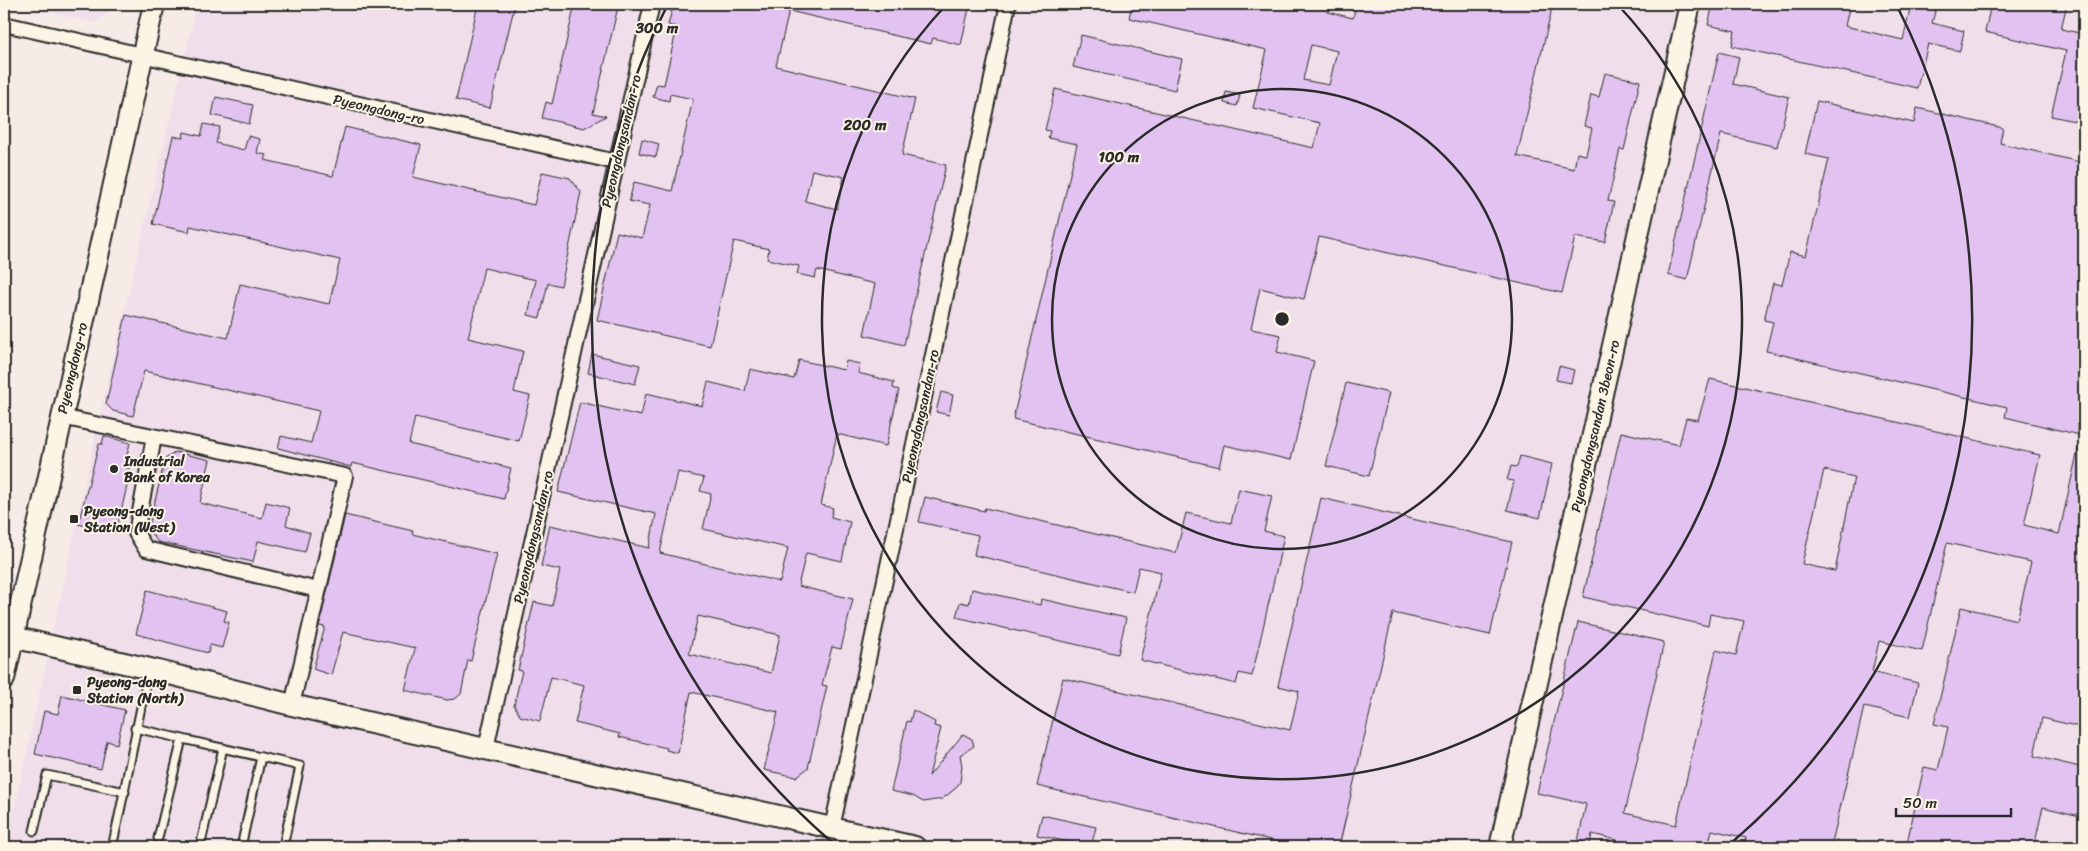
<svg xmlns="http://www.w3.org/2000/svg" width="2088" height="851" font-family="Sriracha,sans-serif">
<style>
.built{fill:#f0dfea}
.building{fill:#e1c2f0;stroke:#2b2b2b;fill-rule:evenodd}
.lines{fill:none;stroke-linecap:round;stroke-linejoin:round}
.lane-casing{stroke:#2b2b2b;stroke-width:11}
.street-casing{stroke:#2b2b2b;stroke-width:18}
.secondary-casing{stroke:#2b2b2b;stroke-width:24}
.lane{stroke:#fcf5e5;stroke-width:7}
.street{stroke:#fcf5e5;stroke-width:14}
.secondary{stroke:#fcf5e5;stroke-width:20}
.ring{fill:none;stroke:#2b2b2b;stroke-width:2.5}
.poi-dot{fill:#2b2b2b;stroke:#fcf5e5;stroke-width:2}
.labels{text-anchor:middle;stroke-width:4;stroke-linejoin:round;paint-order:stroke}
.street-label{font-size:14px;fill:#2b2b2b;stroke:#fcf5e5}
.poi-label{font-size:14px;font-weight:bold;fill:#2b2b2b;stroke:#fcf5e5;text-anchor:start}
.centre{fill:#2b2b2b;stroke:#fcf5e5;stroke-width:2.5}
.ring-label{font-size:15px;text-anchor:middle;font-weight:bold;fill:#2b2b2b;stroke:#fcf5e5;stroke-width:4;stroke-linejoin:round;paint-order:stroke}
</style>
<rect width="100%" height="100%" fill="#f7ebe7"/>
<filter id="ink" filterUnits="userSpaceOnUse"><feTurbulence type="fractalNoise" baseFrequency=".02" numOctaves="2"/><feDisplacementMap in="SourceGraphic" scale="10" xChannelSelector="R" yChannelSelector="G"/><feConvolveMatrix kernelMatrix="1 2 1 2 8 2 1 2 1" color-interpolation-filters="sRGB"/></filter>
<g filter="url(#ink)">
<g class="built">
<polygon points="18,4 111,4 109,13 95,23"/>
<polygon points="197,4 2084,4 2084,847 6,847 102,405"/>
</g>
<g class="building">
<polygon points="478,4 515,4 490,108 456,100"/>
<polygon points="575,4 603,4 618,7 593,113 606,116 584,128 542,118 546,102 552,104"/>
<path d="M 676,4 L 970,4 L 961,45 L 933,38 L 931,44 L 789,11 L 776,66 L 915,99 L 902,155 L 946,165 L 904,345 L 864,335 L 875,284 L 817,270 L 815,278 L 797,274 L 799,266 L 767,259 L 769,249 L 734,241 L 710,346 L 597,320 L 617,232 L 642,238 L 650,205 L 629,201 L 634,182 L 672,191 L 693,99 L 670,94 L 669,101 L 653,97 L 657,84 L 664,85 L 677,27 L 668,25 L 672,10 L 675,10 ZM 812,170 L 844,177 L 837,209 L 805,201 Z"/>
<path d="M 1132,4 L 1330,4 L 1328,12 L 1353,18 L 1356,4 L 1553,4 L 1517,156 L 1574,169 L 1577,153 L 1586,155 L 1592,128 L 1584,126 L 1591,95 L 1599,97 L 1605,73 L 1640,81 L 1624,150 L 1620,149 L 1608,201 L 1614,202 L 1605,242 L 1575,237 L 1562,293 L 1319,237 L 1304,299 L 1260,288 L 1251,329 L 1281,335 L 1277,352 L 1314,361 L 1291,460 L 1224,445 L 1219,467 L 1013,419 L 1077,144 L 1048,138 L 1050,131 L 1045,130 L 1055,89 L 1314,148 L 1320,123 L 1253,108 L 1267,50 L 1129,18 ZM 1311,45 L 1337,51 L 1329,85 L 1303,80 Z"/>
<polygon points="1713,4 1755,4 1776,9 1777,4 1850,4 1845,26 1903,40 1911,4 1937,4 1932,23 1964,31 1960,51 1928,44 1917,88 1732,46 1735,31 1708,25"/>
<polygon points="1991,4 2067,4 2061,29 2084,34 2084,123 2051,116 2066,51 1985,32"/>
<polygon points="1081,35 1182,59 1175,90 1073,67"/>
<polygon points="1719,52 1739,57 1733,84 1789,97 1777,147 1721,134 1687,280 1668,275"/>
<polygon points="1226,92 1240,95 1237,106 1224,103"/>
<polygon points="216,97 253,105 249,124 212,115"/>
<polygon points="1817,101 1914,123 1917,108 2003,128 2000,143 2084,163 2084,436 2005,417 2007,407 1766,351 1773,322 1764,320 1773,283 1782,285 1790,252 1806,256 1829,159 1805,154"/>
<polygon points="204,124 220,127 216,143 244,150 248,136 260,139 257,153 267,155 265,160 333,176 345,127 421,145 413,177 534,205 542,172 570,178 581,192 561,286 548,283 540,318 528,315 536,280 484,268 468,338 523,351 514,392 530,396 519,441 415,417 409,444 511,468 504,499 352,463 351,467 278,448 281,436 311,443 319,411 144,371 133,416 113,411 106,404 126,315 228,338 240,284 329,304 340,260 190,226 189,232 153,224 173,136 183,138 184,132 201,136"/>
<polygon points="642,139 659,144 656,157 639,153"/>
<polygon points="592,354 640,365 635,384 588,373"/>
<path d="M 799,360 L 844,370 L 846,361 L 860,364 L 858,373 L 894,382 L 893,388 L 899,390 L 886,446 L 837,434 L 821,505 L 833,508 L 831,517 L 850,522 L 842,561 L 806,553 L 798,586 L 853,599 L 841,649 L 832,647 L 822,685 L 827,686 L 808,768 L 796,777 L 764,770 L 778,712 L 691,692 L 678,753 L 666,750 L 667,748 L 619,737 L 620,734 L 575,723 L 584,685 L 551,677 L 540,721 L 520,716 L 514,705 L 522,671 L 518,670 L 534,602 L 552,606 L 560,570 L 541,566 L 550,525 L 649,548 L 656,514 L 558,492 L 580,402 L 641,416 L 646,393 L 702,406 L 708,382 L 745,391 L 750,369 L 794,379 ZM 678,472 L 704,478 L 700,491 L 711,494 L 703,529 L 788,548 L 780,582 L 660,553 ZM 698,616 L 780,635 L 771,673 L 689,654 Z"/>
<polygon points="1559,366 1574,370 1571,383 1556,380"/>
<path d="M 1710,379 L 2040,455 L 2024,525 L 2059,534 L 2079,445 L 2084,445 L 2084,728 L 2042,718 L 2034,756 L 2084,768 L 2084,817 L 2043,807 L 2034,847 L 1906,847 L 1924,767 L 1938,770 L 1948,727 L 1934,724 L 1961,607 L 2017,620 L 2031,562 L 1947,543 L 1922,651 L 1879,641 L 1872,672 L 1918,683 L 1910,717 L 1864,707 L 1831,847 L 1744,847 L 1746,838 L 1712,830 L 1708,847 L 1616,847 L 1617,840 L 1592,834 L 1590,844 L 1578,841 L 1586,804 L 1537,793 L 1578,622 L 1664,642 L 1625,813 L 1676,825 L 1716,650 L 1736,655 L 1744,621 L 1710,614 L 1708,626 L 1583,597 L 1621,432 L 1679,445 L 1686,418 L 1698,420 ZM 1824,470 L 1854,477 L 1835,571 L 1802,564 Z"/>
<polygon points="1346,383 1389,393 1369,476 1326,466"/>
<polygon points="941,392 953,395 949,415 936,412"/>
<polygon points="104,436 130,443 124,467 131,469 116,533 78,524 99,444 102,444"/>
<polygon points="176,452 210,460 200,503 262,518 266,502 290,508 286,525 310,533 305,552 258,541 253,562 158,542 148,530 165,459"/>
<polygon points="1520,456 1552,464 1540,518 1507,510 1514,481 1507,480 1511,466 1517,467"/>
<polygon points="1239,489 1272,496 1264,531 1284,536 1252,676 1239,673 1236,684 1140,660 1161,572 1139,567 1133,592 974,555 978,535 919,522 925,497 984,511 985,508 1176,553 1186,513 1231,523"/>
<polygon points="1321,498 1512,542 1490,635 1393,613 1339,847 1301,847 1037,786 1063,678 1290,730 1299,691 1278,686"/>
<polygon points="345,515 413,531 412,534 497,554 471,661 468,660 461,694 455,699 447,700 405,690 415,648 343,632 331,675 313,669 325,627 319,626"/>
<polygon points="972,589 1040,605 1041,599 1126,618 1118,654 956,617 960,602 969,604"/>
<polygon points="147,590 227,611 224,621 229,622 222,648 210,645 208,653 136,634"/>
<polygon points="62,695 125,710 117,744 107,741 101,769 35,754 44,711 58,714"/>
<polygon points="913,710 935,722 934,726 941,728 929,776 963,734 972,739 974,746 960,755 962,766 960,782 955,789 942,799 923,802 913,796 891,791 907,721 910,722"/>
<polygon points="1042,815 1096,827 1091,847 1037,835"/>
</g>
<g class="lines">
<g class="lane-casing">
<g id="lane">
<polyline points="135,728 300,766 283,847"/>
<polyline points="34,831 47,775 125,792"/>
<polyline points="158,838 182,739"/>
<path d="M 112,847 C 126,789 135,730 149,671"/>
<polyline points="200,847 223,748"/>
<polyline points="241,847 261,757"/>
</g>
</g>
<g class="street-casing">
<g id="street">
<polyline points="4,24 616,162"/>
<polyline points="61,417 345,476 292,705"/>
<polyline points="154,437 136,533 146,549 318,590"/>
<polyline points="486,748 652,4"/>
<polyline points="832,828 1008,4"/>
</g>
</g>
<g class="secondary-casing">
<g id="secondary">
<polyline points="4,635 150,669 292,705 915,847"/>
<polyline points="4,679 154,4"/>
<polyline points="1500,847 1690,4"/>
</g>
</g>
<use href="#lane" class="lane"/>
<use href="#street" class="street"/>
<use href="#secondary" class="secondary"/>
</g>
</g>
<g class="ring">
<circle cx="1282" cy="319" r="230"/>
<path d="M1618 5A460 460 0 1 1 946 5"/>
<path d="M834 844A690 690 0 0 1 667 6M1897 6A690 690 0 0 1 1730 844"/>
</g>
<g class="poi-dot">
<circle cx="114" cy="469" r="5"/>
<rect x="69" y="514" width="10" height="10" rx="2.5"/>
<rect x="72" y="685" width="10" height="10" rx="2.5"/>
</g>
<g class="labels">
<g class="street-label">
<text transform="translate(379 109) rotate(13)" y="5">Pyeongdong-ro</text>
<text transform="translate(621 141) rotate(-77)" y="5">Pyeongdongsandan-ro</text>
<text transform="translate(72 368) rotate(-77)" y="5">Pyeongdong-ro</text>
<text transform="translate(920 416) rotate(-78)" y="5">Pyeongdongsandan-ro</text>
<text transform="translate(1595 426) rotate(-77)" y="5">Pyeongdongsandan 3beon-ro</text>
<text transform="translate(533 537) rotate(-77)" y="5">Pyeongdongsandan-ro</text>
</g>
<g class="poi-label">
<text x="124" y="466">Industrial<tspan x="124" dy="16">Bank of Korea</tspan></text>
<text x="84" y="516">Pyeong-dong<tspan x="84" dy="16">Station (West)</tspan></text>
<text x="87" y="687">Pyeong-dong<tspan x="87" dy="16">Station (North)</tspan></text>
</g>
</g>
<circle cx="1282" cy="319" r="8" class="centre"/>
<g class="ring-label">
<text x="657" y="33">300 m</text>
<text x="865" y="130">200 m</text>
<text x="1119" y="162">100 m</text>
</g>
<rect width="2088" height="851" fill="none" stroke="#fcf5e5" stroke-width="20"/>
<rect x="10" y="10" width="2068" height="831" fill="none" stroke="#2b2b2b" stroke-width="2" filter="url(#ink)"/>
<path d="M1896 808v8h115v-8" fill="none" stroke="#2b2b2b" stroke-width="2.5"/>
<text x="1903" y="808" font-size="15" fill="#2b2b2b" stroke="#fcf5e5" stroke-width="4" paint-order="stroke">50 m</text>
</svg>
